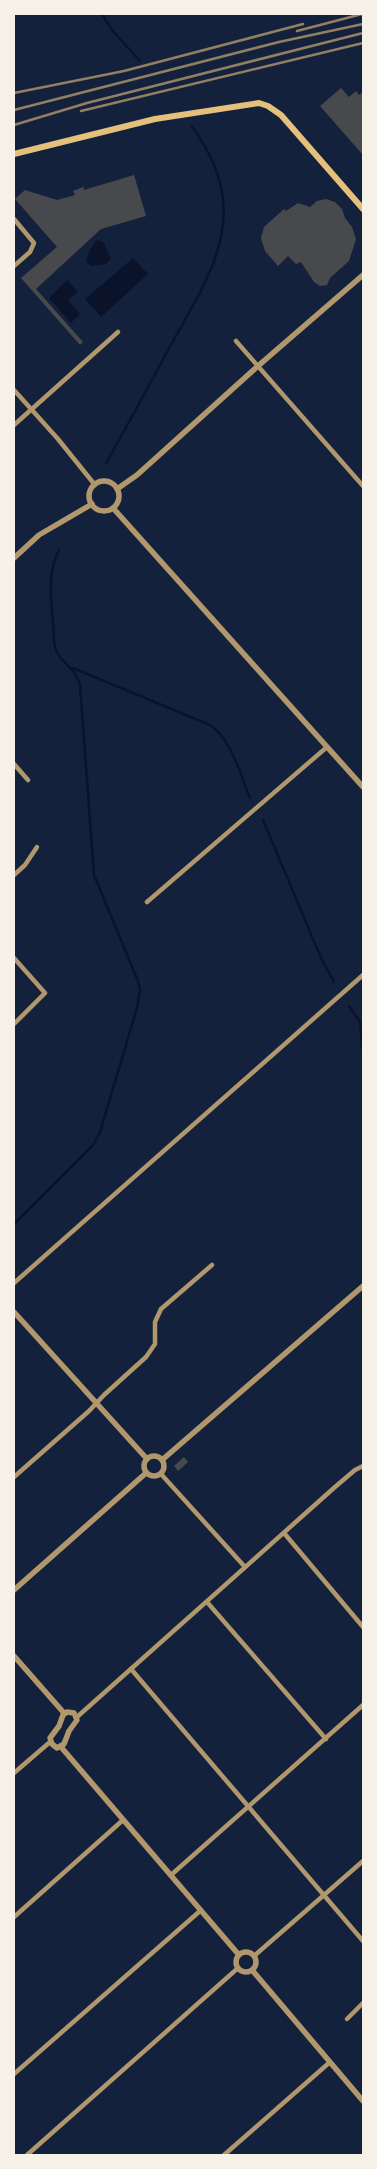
<svg xmlns="http://www.w3.org/2000/svg" width="377" height="2169" font-family="'Roboto Condensed',sans-serif">
<style>
.water{fill:#0b132b}
.lines{fill:none;stroke-linecap:round;stroke-linejoin:round}
.stream{stroke:#0b132b;stroke-width:2.5}
.building{fill:#48494c}
.minor{stroke:#b1986c;stroke-width:4.5}
.tertiary{stroke:#b1986c;stroke-width:5.5}
.secondary{stroke:#e5c07b;stroke-width:6}
.rail{stroke:#918062;stroke-width:2.5}
</style>
<rect width="100%" height="100%" fill="#14213d"/>
<g class="water">
<path d="M 98,240 L 104,243 L 111,259 L 106,264 L 91,266 L 87,263 L 86,259 C 89,254 93,242 98,240 Z"/>
<polygon points="133,258 148,274 101,317 85,299"/>
<polygon points="67,280 78,292 68,300 80,314 71,323 49,298"/>
</g>
<g class="lines">
<g class="stream">
<polyline points="102,14 112,30 140,61"/>
<path d="M 106,463 C 127,426 148,388 168,350 C 193,304 229,254 223,199 C 220,171 207,148 192,126"/>
<path d="M 73,668 L 210,725 C 232,740 240,774 250,798"/>
<polyline points="263,820 321,958 334,982"/>
<polyline points="349,1006 360,1022 363,1055"/>
<path d="M 14,1224 L 94,1144 L 100,1132 L 137,1008 L 140,990 L 138,981 L 94,875 L 80,685 C 75,666 61,664 56,650 C 53,642 54,632 53,623 C 51,598 47,573 59,550"/>
</g>
</g>
<g class="building">
<polygon points="341,88 349,97 356,91 359,95 363,92 363,155 320,106"/>
<polygon points="134,175 146,216 101,229 36,289 83,342 80,345 21,278 57,247 15,199 25,190 57,200 75,195 73,191 78,189 84,187 84,190"/>
<polygon points="326,199 335,202 342,209 345,218 352,227 356,239 349,261 330,278 327,285 320,286 314,282 301,262 296,264 288,256 278,266 265,251 261,238 264,227 284,209 286,211 298,203 310,207 317,201"/>
<polygon points="184,1457 188,1462 178,1471 174,1466"/>
</g>
<g class="lines">
<g class="minor">
<polyline points="14,219 34,243 30,252 14,266"/>
<polyline points="236,341 363,486"/>
<polyline points="14,390 58,439 95,485"/>
<polyline points="14,425 118,332"/>
<polyline points="14,764 28,780"/>
<polyline points="14,875 25,865 37,847"/>
<polyline points="147,902 327,747"/>
<polyline points="14,958 45,993 14,1024"/>
<polyline points="14,1283 363,975"/>
<polyline points="161,1474 245,1567"/>
<polyline points="14,1477 89,1411 104,1395 146,1357 155,1344 155,1322 161,1309 212,1265"/>
<polyline points="284,1533 363,1627"/>
<polyline points="207,1602 326,1739"/>
<polyline points="131,1669 363,1941"/>
<polyline points="77,1717 335,1487 355,1470 363,1466"/>
<polyline points="14,1773 50,1742"/>
<polyline points="171,1875 363,1705"/>
<polyline points="14,1917 123,1820"/>
<polyline points="254,1956 363,1861"/>
<polyline points="347,2019 363,2003"/>
<polyline points="14,2074 200,1911"/>
<polyline points="27,2155 238,1968"/>
<polyline points="224,2155 330,2062"/>
</g>
<g class="tertiary">
<circle cx="104" cy="496" r="15"/>
<polyline points="117,489 137,475 258,366 363,275"/>
<polyline points="113,508 363,787"/>
<polyline points="14,558 39,535 92,504"/>
<polyline points="14,1312 147,1459"/>
<circle cx="154" cy="1466" r="10"/>
<polyline points="162,1460 363,1286"/>
<polyline points="14,1590 146,1473"/>
<polyline points="14,1656 64,1713"/>
<polygon points="67,1712 74,1713 77,1720 69,1731 64,1744 57,1748 52,1744 50,1738 59,1726 63,1715"/>
<polyline points="61,1747 239,1955"/>
<circle cx="246" cy="1962" r="10"/>
<polyline points="252,1970 363,2101"/>
</g>
<polyline class="secondary" points="14,154 155,119 259,103 268,106 281,115 363,209"/>
<g class="rail">
<polyline points="297,31 362,14"/>
<polyline points="14,93 124,71 303,24"/>
<polyline points="14,110 279,42 363,24"/>
<polyline points="81,111 363,43"/>
<polyline points="14,125 87,103 363,33"/>
</g>
</g>
<rect width="377" height="2169" fill="none" stroke="#f6f1e7" stroke-width="30"/>
</svg>
